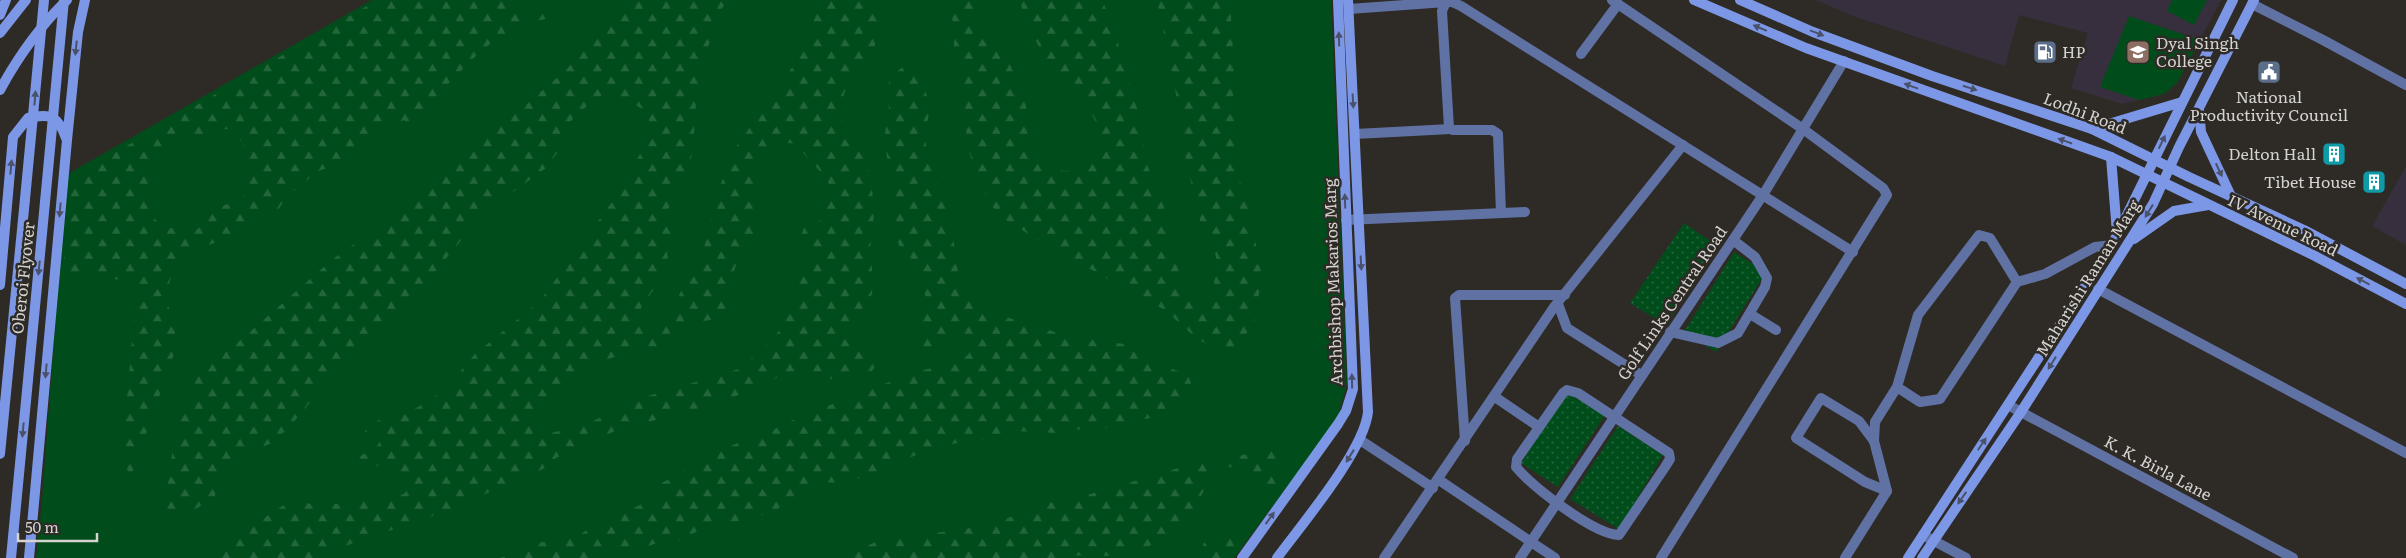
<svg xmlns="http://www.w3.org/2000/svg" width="2406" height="558" font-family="Literata,serif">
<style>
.education{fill:#382f3e}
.grass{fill:#004d1b}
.forest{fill:url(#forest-firs);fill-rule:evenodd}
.park{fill:url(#park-dots)}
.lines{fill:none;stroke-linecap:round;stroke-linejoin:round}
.street{stroke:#6071a3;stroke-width:10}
.secondary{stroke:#7d97e7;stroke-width:10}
.secondary-bridge{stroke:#7d97e7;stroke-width:10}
.oneway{fill:#4a516a}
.labels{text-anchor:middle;stroke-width:5;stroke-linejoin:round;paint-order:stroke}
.poi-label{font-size:16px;fill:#d5d3d0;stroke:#2e2b26;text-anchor:start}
.street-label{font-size:16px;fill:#d5d3d0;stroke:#2e2b26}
</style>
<defs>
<pattern id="forest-firs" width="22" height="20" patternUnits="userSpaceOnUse" patternTransform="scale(1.25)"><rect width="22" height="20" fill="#004d1b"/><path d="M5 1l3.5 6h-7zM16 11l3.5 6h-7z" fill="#24663b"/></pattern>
<pattern id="park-dots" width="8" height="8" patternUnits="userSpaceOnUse" patternTransform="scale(1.25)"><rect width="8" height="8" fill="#004d1b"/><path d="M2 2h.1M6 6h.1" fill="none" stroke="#24663b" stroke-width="1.8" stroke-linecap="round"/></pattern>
</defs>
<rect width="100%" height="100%" fill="#2e2b26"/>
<g class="education">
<polygon points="1816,0 2221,0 2177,83 2164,94 2122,104 2071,88 2088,33 2019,15 2005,66 1853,16"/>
<polygon points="2406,167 2406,245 2372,226"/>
</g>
<g class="grass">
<polygon points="372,0 1331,0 1347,383 1338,416 1333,425 1234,558 36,558 42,501 66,175"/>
<polygon points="2172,0 2207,0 2194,25 2167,11"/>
<polygon points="2129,16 2200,40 2177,83 2164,94 2139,100 2100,87"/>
</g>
<g class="forest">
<path d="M 377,0 L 501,0 L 518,14 L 553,4 L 551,12 L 546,19 C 508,25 485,46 459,73 C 451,81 442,89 435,98 C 427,108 423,122 411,127 L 404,120 L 368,137 L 334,166 L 318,171 L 288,196 L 277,211 L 255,214 L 224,240 L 183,253 L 175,263 L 169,284 L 168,305 L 174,322 L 177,345 L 131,477 L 122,459 L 137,281 L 74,276 L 65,267 L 64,252 L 70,179 ZM 229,129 L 243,143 L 249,186 L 242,198 L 234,203 L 210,208 L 204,216 L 207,222 L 193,232 L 160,226 L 156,220 L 150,215 C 155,201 154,191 148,177 L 157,154 L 177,139 L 195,138 L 212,130 Z"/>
<path d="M 630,0 L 728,0 L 717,15 L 697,87 L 693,148 L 687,179 L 673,196 L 666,216 L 674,223 L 667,251 L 669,267 L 641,308 L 638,321 L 645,328 L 665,319 L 678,298 L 690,270 L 704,248 L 719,189 L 732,153 L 800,56 L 820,4 L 823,0 L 879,0 L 876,3 C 882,20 877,50 865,65 C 862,69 856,71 853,75 C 843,91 839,108 842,127 L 859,140 L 871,176 L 874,214 L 870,250 L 873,278 L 872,294 L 852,327 L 853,342 L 872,352 L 879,361 L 872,371 L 830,379 L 788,373 L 725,401 L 615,431 L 556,458 L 543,469 L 441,513 L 345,546 L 324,558 L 218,558 L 244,527 L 261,520 L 287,503 L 337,504 L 404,494 L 410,486 L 403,472 L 381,466 L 362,464 L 358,457 L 376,448 L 381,439 L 371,432 L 365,432 L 367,426 L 379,420 L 392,426 L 396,419 L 425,403 L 447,387 L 474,355 L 540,301 L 615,198 L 649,138 L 649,113 L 622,97 L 604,94 L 589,104 L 571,121 L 563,145 L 546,168 L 483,214 L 410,302 L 333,371 L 302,413 L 284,432 L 272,443 L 259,448 L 218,476 L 220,486 L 214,497 L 188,514 L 168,518 C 163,466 184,392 213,349 L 237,343 L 333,259 L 413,202 L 565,71 ZM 776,141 L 795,144 L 828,180 L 830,199 L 822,220 L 804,228 L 799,240 L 810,254 L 781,328 L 769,343 L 739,369 L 638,399 L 587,424 L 539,436 C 528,403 567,376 594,364 C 620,353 648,352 675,342 C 684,339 687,330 694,325 C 700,320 713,320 720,319 L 728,306 L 728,285 L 738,261 L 750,249 L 759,218 L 754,156 Z"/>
<path d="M 945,0 L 971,0 L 983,35 C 1007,48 1005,54 1015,76 C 1017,82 1023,87 1024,93 C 1029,116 1024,133 1034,157 L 1063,171 L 1085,170 L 1099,144 L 1099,128 L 1077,85 L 1058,72 L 1045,59 L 1029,27 L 1019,0 L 1102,0 L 1111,20 L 1131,86 L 1142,127 L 1146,162 L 1165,210 L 1170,261 L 1178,265 C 1179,285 1186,293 1205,300 L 1214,283 L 1217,264 L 1214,246 L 1202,235 L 1199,213 L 1187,167 L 1175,88 L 1157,0 L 1230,0 L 1234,69 L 1233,96 L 1237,174 L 1249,205 L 1262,278 L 1254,321 L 1240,344 L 1230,352 L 1212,347 L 1196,338 L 1165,310 L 1041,242 L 1003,218 L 989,203 L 967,147 L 964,83 L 954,46 L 955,27 Z"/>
<path d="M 907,64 L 920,67 L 930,109 L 926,128 L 926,147 L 952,229 L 958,273 L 968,291 L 982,304 L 1003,316 L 1071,337 L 1124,344 L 1172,369 L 1187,374 L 1191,383 L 1185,406 L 1166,416 L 1129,421 L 1099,430 L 1081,429 L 1056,433 L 1016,431 L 1003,438 L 966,441 L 930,449 L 909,458 L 903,463 L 893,464 L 890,468 L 844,483 L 820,482 L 771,513 L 700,530 L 672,544 L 658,543 L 630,551 L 617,546 L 590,558 L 499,558 L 509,556 L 542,542 L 577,537 L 592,526 L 656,498 L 661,483 L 679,475 L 695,460 L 738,443 L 759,437 L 799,417 L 915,372 L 958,362 L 969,354 L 967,342 L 957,336 C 946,345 931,348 918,355 L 914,347 L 925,308 L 925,293 L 918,281 L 917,267 L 910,257 L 905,255 L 899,245 L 892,223 L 891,180 L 884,139 L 889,109 L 887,90 L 891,76 Z"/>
<path d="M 1285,448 C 1285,467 1275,482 1269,499 C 1253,483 1246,467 1222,466 C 1204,484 1196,511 1178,530 C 1169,539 1136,552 1122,555 C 1102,558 1084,552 1065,558 L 841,558 L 886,537 L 921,535 L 969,528 L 1011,517 L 1034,510 L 1042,504 L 1077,498 L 1199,462 Z"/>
<polygon points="1229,538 1233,541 1237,551 1232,558 1202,558 1205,553 1203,544 1207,540"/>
</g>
<g class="park">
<polygon points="1684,223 1716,245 1666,325 1630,303"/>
<polygon points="1734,252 1766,272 1716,352 1684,332"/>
<polygon points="1567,393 1605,415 1558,487 1521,463"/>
<polygon points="1618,426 1663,455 1619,529 1570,499"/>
</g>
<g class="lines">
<g class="street">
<polyline points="1612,0 1803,129 1883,188 1887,195 1661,558"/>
<polyline points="2252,4 2323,40 2406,85"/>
<polyline points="1349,9 1446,2"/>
<polyline points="1581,54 1618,4"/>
<polyline points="1355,134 1451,129"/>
<polyline points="1501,213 1498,134 1492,130 1453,130 1449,128 1442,11 1446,2 1452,2 1461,6 1853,252"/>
<polyline points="1346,220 1525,212"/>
<polyline points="2017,282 2045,274 2095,247 2112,245"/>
<polyline points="2098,289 2406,453"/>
<polyline points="1558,304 1567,328 1641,375"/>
<polyline points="1750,314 1776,330"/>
<polyline points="1670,332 1718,343 1738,333 1765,287 1767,278 1755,257 1733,240"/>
<path d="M 1567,390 L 1578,393 L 1669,453 L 1670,459 L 1665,467 L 1619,535 C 1593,534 1533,487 1516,467 L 1517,459 L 1563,393 Z"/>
<polyline points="1495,397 1539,427"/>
<polyline points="2008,405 2293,558"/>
<polyline points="1360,440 1433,488"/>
<polyline points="1465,441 1455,298 1459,295 1565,295"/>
<polyline points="1874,441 1859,421 1821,398 1796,438 1865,482 1887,491"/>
<polyline points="1439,480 1555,558"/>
<polyline points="1923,535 1966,558"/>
<polyline points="1384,558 1554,307 1683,145"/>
<polyline points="1520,558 1763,195 1844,61"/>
<polyline points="1845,558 1887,491 1874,441 1875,422 1897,387 1918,315 1979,235 1990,238 2017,282 1940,399 1920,402 1897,387"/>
</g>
<g class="secondary">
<polyline points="1694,0 1806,48 2111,157 2315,256 2406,304"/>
<polyline points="1740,0 1813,32 1932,76 2092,129 2189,177 2304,230 2406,284"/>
<polyline points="0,15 6,0"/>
<polyline points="0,33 26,0"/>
<path d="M 0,90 C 18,57 39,27 67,0"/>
<polyline points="2199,110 2201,132 2231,196"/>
<polyline points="2092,129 2182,102"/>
<polyline points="2111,157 2117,233"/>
<polyline points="2134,239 2174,211 2208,205"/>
<path d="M 0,285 L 13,137 L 28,118 C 51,113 58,116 66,138"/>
<polyline points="0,454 25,199"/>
<polyline points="11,558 45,202"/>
<polyline points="29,558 67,140 78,32 85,0"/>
<polyline points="1242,558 1338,424 1346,411 1353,389 1338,0"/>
<path d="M 1277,558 C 1302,524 1364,451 1368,412 L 1348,0"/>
<polyline points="1908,558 2112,245 2233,0"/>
<polyline points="1922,558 2021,412 2153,204 2179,147 2254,0"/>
</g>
<g class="secondary-bridge">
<polyline points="25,199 44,0"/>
<polyline points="45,202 64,0"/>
</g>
</g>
<defs><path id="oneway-solid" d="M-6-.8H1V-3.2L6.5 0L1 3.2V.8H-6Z" transform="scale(1.25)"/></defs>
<g class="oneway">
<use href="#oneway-solid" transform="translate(1760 28) rotate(-157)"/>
<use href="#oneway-solid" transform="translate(1817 33) rotate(21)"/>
<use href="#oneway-solid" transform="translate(1339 39) rotate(-92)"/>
<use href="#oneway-solid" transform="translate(76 48) rotate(96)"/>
<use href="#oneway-solid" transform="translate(1911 86) rotate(-160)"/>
<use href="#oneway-solid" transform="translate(1970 88) rotate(18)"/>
<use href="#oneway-solid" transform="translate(35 98) rotate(-85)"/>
<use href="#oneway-solid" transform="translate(1353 101) rotate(87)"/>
<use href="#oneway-solid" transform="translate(2065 141) rotate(-161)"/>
<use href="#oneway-solid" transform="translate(2162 142) rotate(-64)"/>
<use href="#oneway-solid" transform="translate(11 167) rotate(-85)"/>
<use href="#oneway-solid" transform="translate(2219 170) rotate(65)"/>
<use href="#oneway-solid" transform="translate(1345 201) rotate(-92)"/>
<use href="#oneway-solid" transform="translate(60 210) rotate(95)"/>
<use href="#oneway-solid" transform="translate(2149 211) rotate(122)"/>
<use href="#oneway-solid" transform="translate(1361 263) rotate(87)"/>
<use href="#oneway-solid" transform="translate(39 268) rotate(96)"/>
<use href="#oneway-solid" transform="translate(2363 281) rotate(-152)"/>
<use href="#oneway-solid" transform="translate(2052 363) rotate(122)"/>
<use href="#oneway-solid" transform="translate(46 371) rotate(95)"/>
<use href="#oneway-solid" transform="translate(1352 381) rotate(-91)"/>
<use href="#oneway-solid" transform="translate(23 430) rotate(95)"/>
<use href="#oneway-solid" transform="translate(1982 444) rotate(-56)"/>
<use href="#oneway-solid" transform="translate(1350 456) rotate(122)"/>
<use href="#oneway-solid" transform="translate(1962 498) rotate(125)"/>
<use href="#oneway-solid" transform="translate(1270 518) rotate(-54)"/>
</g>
<defs>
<g id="fuel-square" transform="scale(1.25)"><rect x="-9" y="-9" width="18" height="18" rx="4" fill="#5c6f8a" stroke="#2e2b26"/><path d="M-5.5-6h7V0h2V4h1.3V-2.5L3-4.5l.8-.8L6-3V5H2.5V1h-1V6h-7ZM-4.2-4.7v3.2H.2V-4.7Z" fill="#fff"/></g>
<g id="university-square" transform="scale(1.25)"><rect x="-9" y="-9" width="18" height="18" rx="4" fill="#8d6e63" stroke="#2e2b26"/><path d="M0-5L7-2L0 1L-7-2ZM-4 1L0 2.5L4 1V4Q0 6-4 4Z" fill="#fff"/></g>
<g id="civic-square" transform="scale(1.25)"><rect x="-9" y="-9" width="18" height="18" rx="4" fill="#5c6f8a" stroke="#2e2b26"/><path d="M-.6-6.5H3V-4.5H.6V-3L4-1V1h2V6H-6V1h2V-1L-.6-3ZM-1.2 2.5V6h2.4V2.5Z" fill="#fff"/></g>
<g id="building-square" transform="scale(1.25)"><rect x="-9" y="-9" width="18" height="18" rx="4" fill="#0f9aa8" stroke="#2e2b26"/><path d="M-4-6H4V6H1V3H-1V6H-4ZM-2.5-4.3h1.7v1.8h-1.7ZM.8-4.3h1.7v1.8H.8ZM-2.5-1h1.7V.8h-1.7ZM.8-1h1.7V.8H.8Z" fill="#fff"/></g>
</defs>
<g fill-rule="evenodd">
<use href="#fuel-square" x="2045" y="52"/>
<use href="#university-square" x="2138" y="52"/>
<use href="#civic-square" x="2269" y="72"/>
<use href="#building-square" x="2334" y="154"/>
<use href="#building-square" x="2374" y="182"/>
</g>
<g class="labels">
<g class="poi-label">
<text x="2156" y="49">Dyal Singh<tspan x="2156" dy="18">College</tspan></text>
<text x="2062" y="58">HP</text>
<text x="2269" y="103" text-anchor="middle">National<tspan x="2269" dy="18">Productivity Council</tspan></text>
<text x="2316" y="160" text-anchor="end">Delton Hall</text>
<text x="2356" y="188" text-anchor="end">Tibet House</text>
</g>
<g class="street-label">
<text transform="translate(2085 113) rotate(21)" y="6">Lodhi Road</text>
<text transform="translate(2283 225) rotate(26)" y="6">IV Avenue Road</text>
<text transform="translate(23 278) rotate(-84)" y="6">Oberoi Flyover</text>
<text transform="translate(2088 278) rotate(-58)" y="6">Maharishi Raman Marg</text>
<text transform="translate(1333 282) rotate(-92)" y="6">Archbishop Makarios Marg</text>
<text transform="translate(1672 303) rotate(-56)" y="6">Golf Links Central Road</text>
<text transform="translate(2158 468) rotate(28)" y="6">K. K. Birla Lane</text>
</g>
</g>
<path d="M18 533v8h79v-8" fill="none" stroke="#d5d3d0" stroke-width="2.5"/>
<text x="25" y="533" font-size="15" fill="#d5d3d0" stroke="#2e2b26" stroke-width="4" paint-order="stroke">50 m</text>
</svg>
